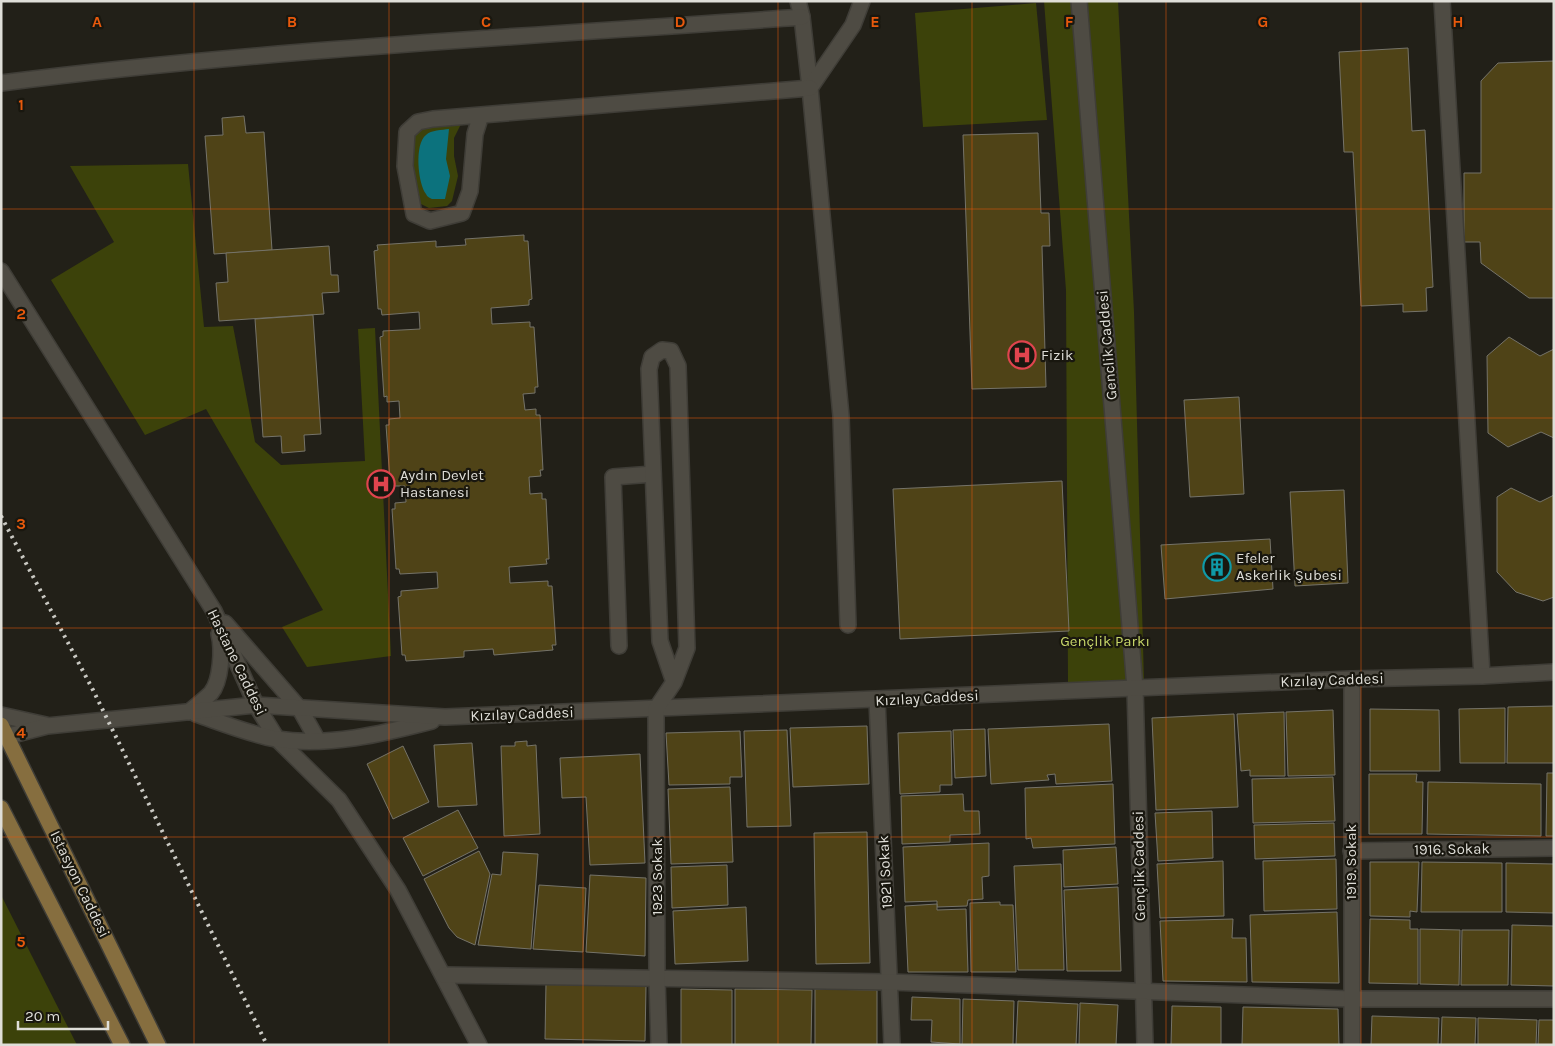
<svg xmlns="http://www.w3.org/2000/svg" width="1555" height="1046" font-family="Karla,sans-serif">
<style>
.green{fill:#3c420a}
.water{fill:#0c727d}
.building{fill:#4f4317;stroke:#757369}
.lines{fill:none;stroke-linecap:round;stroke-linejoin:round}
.minor-casing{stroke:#3f3d37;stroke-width:18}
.major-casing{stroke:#3f3d37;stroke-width:18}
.minor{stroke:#4e4b43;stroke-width:15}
.major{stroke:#866e3f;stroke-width:15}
.rail{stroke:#cac9c3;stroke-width:4;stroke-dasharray:2.5 5;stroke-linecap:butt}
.grid{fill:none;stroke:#e8590c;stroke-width:1;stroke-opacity:0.55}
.labels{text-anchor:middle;stroke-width:4.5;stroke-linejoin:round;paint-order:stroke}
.street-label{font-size:15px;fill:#dfded8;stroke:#19170f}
.poi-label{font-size:15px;fill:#dfded8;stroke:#19170f;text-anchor:start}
.park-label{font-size:15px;fill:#c8d76a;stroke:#19170f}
.grid-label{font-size:16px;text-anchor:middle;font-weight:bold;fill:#e8590c;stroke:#19170f;stroke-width:4.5;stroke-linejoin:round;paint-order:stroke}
</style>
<rect width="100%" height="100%" fill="#222018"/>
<g class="green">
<polygon points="1044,1 1118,1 1134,312 1144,682 1068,684 1066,290"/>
<polygon points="1036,3 1047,120 923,127 915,13"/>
<path d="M 438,122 L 462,122 L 454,138 L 454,156 L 458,176 L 452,201 L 447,206 L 429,208 L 419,203 C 415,186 403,142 419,130 C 424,126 432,124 438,122 Z"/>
<polygon points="188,164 204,327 233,326 255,442 281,465 365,461 358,329 375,328 391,656 307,667 282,627 323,610 206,409 145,435 51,280 114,242 70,166"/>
<polygon points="1,895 77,1045 1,1045"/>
</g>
<path class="water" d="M 449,129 L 446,159 L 450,176 L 445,199 L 432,199 C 430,198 427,197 426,194 C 418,184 414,144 426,135 C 431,130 442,130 449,129 Z"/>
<g class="building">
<polygon points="1408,48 1412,131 1425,130 1433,287 1426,288 1427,311 1403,312 1403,304 1361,306 1353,152 1344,152 1339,52"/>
<polygon points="1554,61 1554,298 1529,298 1481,263 1480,242 1464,242 1464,173 1481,173 1481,81 1498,63"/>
<polygon points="244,116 246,133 264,132 272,250 214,254 205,136 223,135 222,118"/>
<polygon points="1038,133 1041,213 1049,213 1050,246 1042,246 1046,387 972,389 963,135"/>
<polygon points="524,235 524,241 528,241 532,299 529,300 529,305 491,308 492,324 530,322 530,327 534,327 538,387 535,387 535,393 523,394 525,410 536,409 536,415 540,415 543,470 540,470 541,476 529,477 530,494 542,493 542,499 546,499 549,559 546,559 547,564 509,567 510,583 548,581 548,586 552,586 556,645 552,645 553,650 494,655 493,649 464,651 464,657 406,661 405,655 402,655 398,597 401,596 401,591 438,588 437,572 400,574 399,569 396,569 392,509 395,509 395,503 406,502 405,486 393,486 393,481 390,481 386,425 389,425 389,419 400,418 399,401 387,402 387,396 384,397 380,337 383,336 383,331 420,329 419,312 382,315 381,309 378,309 374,251 378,250 377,245 436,241 436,247 466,245 465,239"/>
<polygon points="329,246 331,275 338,275 339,292 322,293 324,314 219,321 216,283 228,282 226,253"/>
<polygon points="313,315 321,434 304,435 305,451 282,453 281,436 263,437 255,319"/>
<polygon points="1509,337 1540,356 1554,349 1554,438 1541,432 1508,447 1488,433 1487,356"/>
<polygon points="1239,397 1244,494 1190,497 1184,400"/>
<polygon points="1062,481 1069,631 900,639 893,489"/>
<polygon points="1511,488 1540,502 1554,495 1554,597 1543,601 1516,592 1497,572 1497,497"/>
<polygon points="1344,490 1348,583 1295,586 1290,492"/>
<polygon points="1270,539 1273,589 1165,599 1161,545"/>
<polygon points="1554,706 1554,763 1507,763 1508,707"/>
<polygon points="1505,708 1505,763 1460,763 1459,709"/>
<polygon points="1370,709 1439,710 1440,771 1370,771"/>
<polygon points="1333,710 1335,775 1288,776 1286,712"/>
<polygon points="1284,712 1285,776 1250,776 1250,770 1241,771 1237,714"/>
<polygon points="1234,714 1238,807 1156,810 1152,718"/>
<polygon points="1109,724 1112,781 1056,784 1055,774 1047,775 1049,780 991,784 988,729"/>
<polygon points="867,726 869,784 793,787 790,728"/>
<polygon points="985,729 986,776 955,778 953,730"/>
<polygon points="787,730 791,826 747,827 744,731"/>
<polygon points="740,731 742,777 730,777 730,784 669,785 666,733"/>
<polygon points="951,731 952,785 940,785 940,792 900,794 898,733"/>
<polygon points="527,741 527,746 536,745 540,834 504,836 501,746 515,746 515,742"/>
<polygon points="472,743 477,805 438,807 434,745"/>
<polygon points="403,746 429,802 393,819 367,764"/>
<polygon points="640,754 645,863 590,865 586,797 562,798 560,758"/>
<polygon points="1547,773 1554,773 1554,836 1546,836"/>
<polygon points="1369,774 1417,774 1416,782 1423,782 1422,834 1369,834"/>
<polygon points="1333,777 1335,821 1253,823 1252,779"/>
<polygon points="1428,782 1541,784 1541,836 1427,834"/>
<polygon points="1113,784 1115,844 1033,848 1031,838 1026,839 1025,788"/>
<polygon points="730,787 733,862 671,864 668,789"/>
<polygon points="963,794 964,811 979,811 980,834 950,835 950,842 902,844 901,796"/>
<polygon points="458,810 478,848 423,876 403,838"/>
<polygon points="1212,811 1213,858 1158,861 1155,813"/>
<polygon points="1334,823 1335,856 1255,859 1254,825"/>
<polygon points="867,832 870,963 816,964 814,833"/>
<polygon points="989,843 989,876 982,877 983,899 968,900 967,906 937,907 937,901 905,902 903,847"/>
<polygon points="1116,847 1118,884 1064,887 1063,850"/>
<polygon points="479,851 490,874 475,945 457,937 449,928 424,879"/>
<polygon points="503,852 538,854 531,949 478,945 492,874 501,875"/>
<polygon points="1336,859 1337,909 1264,911 1263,861"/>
<polygon points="1223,861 1224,916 1160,918 1157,864"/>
<polygon points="1370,862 1419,862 1417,912 1410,911 1410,917 1370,916"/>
<polygon points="1422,862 1502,863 1502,912 1421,912"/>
<polygon points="1506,863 1554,864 1554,913 1506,912"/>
<polygon points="1061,864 1064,970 1018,970 1014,866"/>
<polygon points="727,865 728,905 672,908 671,867"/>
<polygon points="590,875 646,878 645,956 586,952"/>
<polygon points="539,885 586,888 583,952 533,949"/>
<polygon points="1118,887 1121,971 1067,971 1064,890"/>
<polygon points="1000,902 1000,905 1013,905 1016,972 971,972 970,903"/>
<polygon points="937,904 937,910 966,909 968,972 908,972 905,906"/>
<polygon points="746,907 748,961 675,964 673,911"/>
<polygon points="1337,912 1339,983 1252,982 1250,915"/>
<polygon points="1233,919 1232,938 1246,938 1247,982 1163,981 1160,921"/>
<polygon points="1370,919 1410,920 1410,929 1418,929 1418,984 1369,983"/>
<polygon points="1512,925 1554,926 1554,986 1511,985"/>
<polygon points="1420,929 1460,930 1459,985 1420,984"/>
<polygon points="1462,930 1509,930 1508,985 1461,985"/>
<polygon points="546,983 646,986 645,1041 545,1039"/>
<polygon points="681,989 732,990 732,1045 681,1045"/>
<polygon points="735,989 812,990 811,1045 735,1045"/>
<polygon points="815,989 877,990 877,1045 815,1045"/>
<polygon points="912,997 960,999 960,1044 931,1042 932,1020 911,1020"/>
<polygon points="963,999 1014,1001 1013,1045 962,1045"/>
<polygon points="1018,1001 1078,1004 1076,1045 1016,1045"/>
<polygon points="1080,1003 1118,1005 1116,1045 1079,1045"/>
<polygon points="1172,1006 1221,1007 1221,1045 1171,1045"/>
<polygon points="1243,1007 1338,1009 1339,1045 1242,1045"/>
<polygon points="1372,1016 1439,1018 1438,1045 1371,1045"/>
<polygon points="1442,1017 1476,1018 1475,1045 1441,1045"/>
<polygon points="1478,1018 1537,1020 1536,1045 1478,1045"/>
<polygon points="1539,1020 1554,1020 1554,1045 1538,1045"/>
</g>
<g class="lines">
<g class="minor-casing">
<g id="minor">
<polyline points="798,1 802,17 810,88 841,416 848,625"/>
<polyline points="1079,1 1135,688 1145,1045"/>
<polyline points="1442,1 1482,676"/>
<path d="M 1,83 C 267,49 535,36 802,17"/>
<polyline points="810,88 853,25 862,1"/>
<polyline points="481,115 475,134 470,191 462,213 430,221 414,214 405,166 407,132 418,122 433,119 481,115 810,88"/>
<polyline points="1,271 214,611 256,705 277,739 339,800 398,890 479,1045"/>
<polyline points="225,623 300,709 318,741"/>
<polyline points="619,646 613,477 653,474"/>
<polyline points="877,700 892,1045"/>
<path d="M 189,712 C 196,706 204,700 211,693 C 221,681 223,649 219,634"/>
<path d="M 196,714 C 222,723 249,734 276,739 C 328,747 382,734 432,721"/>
<polyline points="1,715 46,725"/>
<polyline points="1,738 47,726 256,705 445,717 1352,679 1482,676 1554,672"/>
<polyline points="1351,851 1554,848"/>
<polyline points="444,975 890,982 1351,999 1554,999"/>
<polyline points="659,1045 657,979 656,709 674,682 687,648 678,366 671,351 662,350 652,357 649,369 660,641 674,682"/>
<polyline points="1352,1045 1352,679"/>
</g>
</g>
<g class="major-casing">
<g id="major">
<polyline points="1,725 158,1045"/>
<polyline points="1,808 122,1045"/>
</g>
</g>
<use href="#minor" class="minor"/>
<use href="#major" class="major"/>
<polyline class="rail" points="1,516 93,690 267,1045"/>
</g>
<path class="grid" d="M 194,1 L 194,1045M 389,1 L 389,1045M 583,1 L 583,1045M 778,1 L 778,1045M 972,1 L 972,1045M 1166,1 L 1166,1045M 1361,1 L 1361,1045M 1,209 L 1554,209M 1,418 L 1554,418M 1,628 L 1554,628M 1,837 L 1554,837"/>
<defs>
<g id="hospital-ring" transform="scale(1.4375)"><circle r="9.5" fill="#19170f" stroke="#e0444e" stroke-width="1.5"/><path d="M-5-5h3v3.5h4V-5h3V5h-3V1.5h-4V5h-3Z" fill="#e0444e"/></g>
<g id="building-ring" transform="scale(1.4375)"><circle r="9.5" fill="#19170f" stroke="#0f9aa8" stroke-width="1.5"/><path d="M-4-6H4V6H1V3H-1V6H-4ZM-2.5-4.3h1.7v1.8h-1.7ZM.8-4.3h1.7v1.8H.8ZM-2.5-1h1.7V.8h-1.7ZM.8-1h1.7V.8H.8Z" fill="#0f9aa8"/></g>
</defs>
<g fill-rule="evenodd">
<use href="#hospital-ring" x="1022" y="355"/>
<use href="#hospital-ring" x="381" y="484"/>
<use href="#building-ring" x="1217" y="567"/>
</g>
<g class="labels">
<g class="street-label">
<text transform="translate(1107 345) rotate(-95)" y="5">Genclik Caddesi</text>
<text transform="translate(237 662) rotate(64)" y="5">Hastane Caddesi</text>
<text transform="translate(1332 680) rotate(-2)" y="5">Kızılay Caddesi</text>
<text transform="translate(927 698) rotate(-3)" y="5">Kızılay Caddesi</text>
<text transform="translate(522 714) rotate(-2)" y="5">Kızılay Caddesi</text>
<text transform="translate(1452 849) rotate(-1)" y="5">1916. Sokak</text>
<text transform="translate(1351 862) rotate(-90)" y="5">1919. Sokak</text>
<text transform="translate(1139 866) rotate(-91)" y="5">Gençlik Caddesi</text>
<text transform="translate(885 872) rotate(-93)" y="5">1921 Sokak</text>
<text transform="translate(657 877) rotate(-90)" y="5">1923 Sokak</text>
<text transform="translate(80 884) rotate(64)" y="5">Istasyon Caddesi</text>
</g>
<g class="poi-label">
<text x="1041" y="360">Fizik</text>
<text x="400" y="480">Aydın Devlet<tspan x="400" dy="17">Hastanesi</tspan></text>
<text x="1236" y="563">Efeler<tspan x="1236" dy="17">Askerlik Şubesi</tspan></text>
</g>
<g class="park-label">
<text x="1105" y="646">Gençlik Parkı</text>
</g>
</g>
<g class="grid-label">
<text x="97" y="27">A</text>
<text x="292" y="27">B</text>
<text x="486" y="27">C</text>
<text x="680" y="27">D</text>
<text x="875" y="27">E</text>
<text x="1069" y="27">F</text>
<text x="1263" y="27">G</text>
<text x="1458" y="27">H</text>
<text x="21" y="110">1</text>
<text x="21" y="319">2</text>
<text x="21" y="529">3</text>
<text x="21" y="738">4</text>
<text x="21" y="947">5</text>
</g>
<rect width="1555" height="1046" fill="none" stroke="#dfded8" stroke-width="5"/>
<path d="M18 1021v8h90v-8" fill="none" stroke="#dfded8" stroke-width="2.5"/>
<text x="25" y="1021" font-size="15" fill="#dfded8" stroke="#19170f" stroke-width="4" paint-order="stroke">20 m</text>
</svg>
